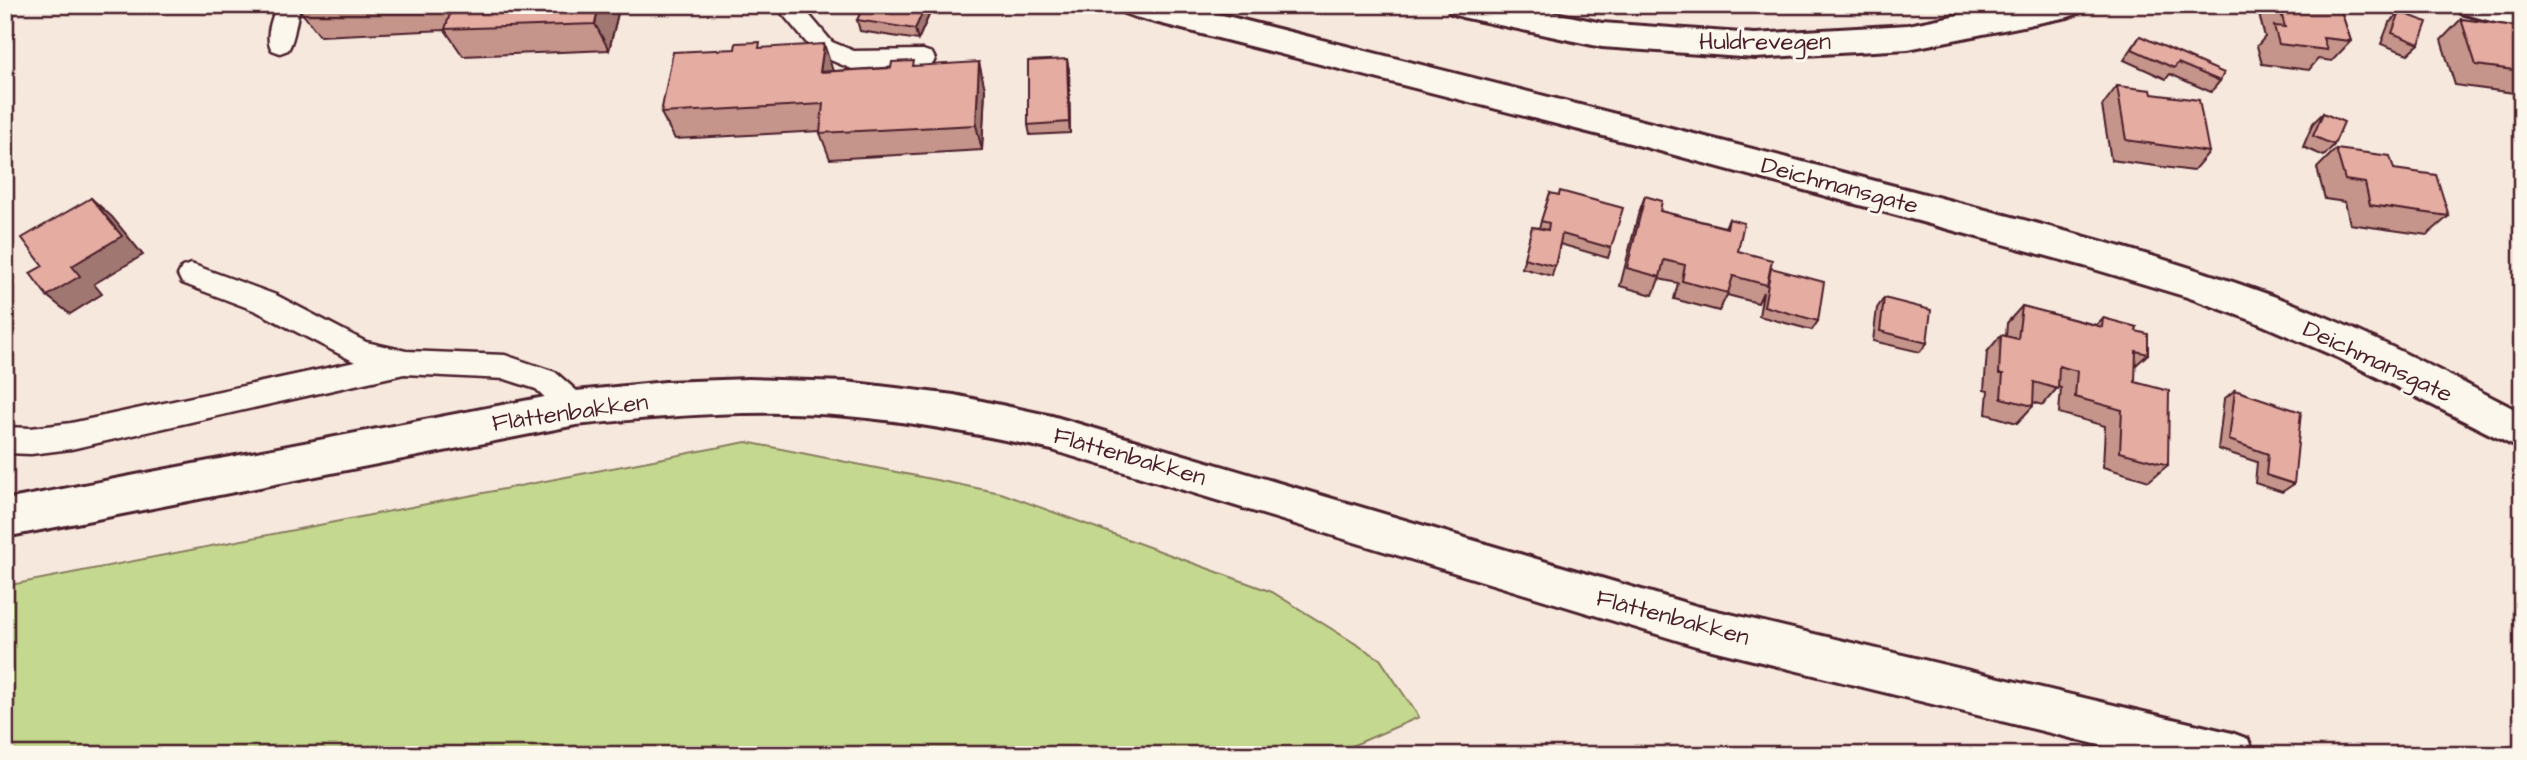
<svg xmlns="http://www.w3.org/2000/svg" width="2527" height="760" font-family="'Architects Daughter',sans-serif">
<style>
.green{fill:#c4d98f;stroke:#877c5d;stroke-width:2}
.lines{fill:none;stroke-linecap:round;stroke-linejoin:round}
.lane-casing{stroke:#4a1f2b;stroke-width:5}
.street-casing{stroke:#4a1f2b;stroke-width:6}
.secondary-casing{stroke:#4a1f2b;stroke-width:6}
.lane{fill:#fbf7ec;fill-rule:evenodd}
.street{fill:#fbf7ec;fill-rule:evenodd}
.secondary{fill:#fbf7ec;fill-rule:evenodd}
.wall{fill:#c5948a;stroke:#4a1f2b;stroke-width:2}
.shaded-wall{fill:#a07871;stroke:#4a1f2b;stroke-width:2}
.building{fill:#e5aca1;stroke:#4a1f2b;stroke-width:2}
.labels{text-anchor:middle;stroke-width:6;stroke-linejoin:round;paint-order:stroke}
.street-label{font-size:24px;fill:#4a1f2b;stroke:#fbf7ec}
</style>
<rect width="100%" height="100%" fill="#f7e8dd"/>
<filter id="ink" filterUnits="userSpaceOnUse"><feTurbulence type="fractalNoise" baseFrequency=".0143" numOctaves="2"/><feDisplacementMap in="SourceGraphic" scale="14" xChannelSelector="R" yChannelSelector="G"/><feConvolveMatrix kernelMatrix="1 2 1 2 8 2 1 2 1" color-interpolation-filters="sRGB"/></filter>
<g filter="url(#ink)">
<polygon class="green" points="746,442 1001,493 1272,592 1380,659 1419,717 1331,755 5,755 5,586"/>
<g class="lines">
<g class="lane-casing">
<g id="lane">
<path d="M 277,5 L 301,5 C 295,20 296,37 288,50 L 280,53 L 272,50 C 264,37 272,19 277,5 Z"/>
<polygon points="775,5 801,5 832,42 854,51 923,50 932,53 935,59 932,65 923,68 852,69 816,54"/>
<polygon points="191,264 276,295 366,342 406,351 505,355 555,372 586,399 590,408 586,417 576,420 566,417 536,389 505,379 404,374 71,449 31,454 5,453 5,427 31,428 71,423 355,362 256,311 182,283 178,275 182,267"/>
</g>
</g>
<g class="street-casing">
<g id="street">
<polygon points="1446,5 1518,5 1602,23 1755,34 1908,25 2008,5 2084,5 2079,13 2068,17 1908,49 1755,58 1602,47 1462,17 1451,13"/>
<polygon points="2456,5 2522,5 2522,29 2461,13"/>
</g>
</g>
<g class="secondary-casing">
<g id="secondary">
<path d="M 1119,5 L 1183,5 C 1397,59 1612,112 1826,168 C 1975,208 2127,243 2273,296 C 2359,328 2441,371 2522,413 L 2522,450 L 2339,358 L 2251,320 L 2187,297 L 2084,266 L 1623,141 L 1135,17 L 1124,13 Z"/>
<path d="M 749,379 L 846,382 L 954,395 L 1052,416 L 1696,606 L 2232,733 L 2248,739 L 2254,755 L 2140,755 L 1696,646 L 1052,450 C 984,435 917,422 847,416 C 757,408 666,416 576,425 L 5,537 L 5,500 L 576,391 L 665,382 Z"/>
</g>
</g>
<use href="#lane" class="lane"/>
<use href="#street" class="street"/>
<use href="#secondary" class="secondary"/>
</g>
<g class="wall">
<polygon points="300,5 620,5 609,50 463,56 445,30 320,36 299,9"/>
<polygon points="2258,5 2339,5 2351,41 2332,61 2318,59 2309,70 2262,64 2257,46 2265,37 2257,7"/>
<polygon points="2400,12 2419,44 2408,54 2381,44 2389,23"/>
<polygon points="930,13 918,40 860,31 857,20"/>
<polygon points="2461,19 2522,27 2522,94 2455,85 2441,40"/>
<polygon points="2140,36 2220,81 2211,92 2170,74 2166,79 2124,60"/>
<polygon points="762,48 833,71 915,66 985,89 982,150 830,159 820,133 820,131 675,139 661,113"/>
<polygon points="1069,70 1070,133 1030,135 1028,125"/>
<polygon points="2117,86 2152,94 2209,152 2193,171 2111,160 2102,106"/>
<polygon points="2323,113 2334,145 2324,156 2303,147 2313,123"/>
<polygon points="2336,149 2394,169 2449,216 2427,235 2350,224 2345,202 2325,199 2317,168"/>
<polygon points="1550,193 1611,248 1608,258 1560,244 1552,276 1522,268 1532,227 1539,228"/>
<polygon points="1645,196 1660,211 1725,227 1729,219 1738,251 1770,270 1818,321 1812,330 1759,316 1763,292 1758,303 1727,295 1719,311 1674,299 1678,283 1659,279 1653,295 1620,286 1638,215"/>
<polygon points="1884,298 1927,343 1920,352 1873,341 1877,308"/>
<polygon points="2022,306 2096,325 2103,318 2136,331 2148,354 2135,366 2135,382 2168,465 2149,481 2103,467 2105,426 2059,413 2061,388 2058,387 2043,405 2033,402 2033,406 2017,423 1986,414 1988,391 1984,390 1987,352 2001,335 2006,336 2007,323"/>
<polygon points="2235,390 2294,484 2282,492 2255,483 2257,462 2218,449 2224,399"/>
</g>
<g class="shaded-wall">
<polygon points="599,5 620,5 609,50 595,24"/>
<polygon points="926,5 928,5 930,13 918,40 915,29"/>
<polygon points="824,44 833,71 820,72"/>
<polygon points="1067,59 1069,70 1070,133 1069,122"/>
<polygon points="979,62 985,89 982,150 976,125"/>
<polygon points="91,198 112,217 143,255 94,284 102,294 70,314 47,296 72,266"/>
</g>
<g class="building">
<polygon points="300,5 392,5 299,9"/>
<polygon points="453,5 599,5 595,24 445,29"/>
<polygon points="864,5 926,5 915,29 857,20"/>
<polygon points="2279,5 2339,5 2351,41 2323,38 2327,50 2279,44 2274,26 2285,27"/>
<polygon points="2400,12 2427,22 2419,44 2392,33"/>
<polygon points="2461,19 2522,27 2522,71 2476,65"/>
<polygon points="2140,36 2224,73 2220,81 2178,63 2174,68 2132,49"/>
<polygon points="760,42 759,48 824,44 820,72 891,68 892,62 914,61 913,66 979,62 976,125 820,133 823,104 661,113 673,52 735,49 736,43"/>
<polygon points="1067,59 1069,122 1028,125 1028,61"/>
<polygon points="2117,86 2151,90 2152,94 2199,100 2209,152 2126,140"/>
<polygon points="2323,113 2344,122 2334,145 2313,136"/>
<polygon points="2336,149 2390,156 2394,169 2436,175 2449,216 2370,205 2365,183 2345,180"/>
<polygon points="1560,191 1623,208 1611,248 1562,234 1555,266 1524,258 1532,227 1548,230 1549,223 1541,221 1550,193 1559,195"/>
<polygon points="1645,196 1662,201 1660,211 1727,228 1729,219 1744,223 1738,251 1772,260 1767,285 1733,276 1728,293 1682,281 1685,265 1664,260 1660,277 1627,268"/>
<polygon points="91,198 122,236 72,266 80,276 47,296 30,273 43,266 22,238"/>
<polygon points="1771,268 1824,282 1818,321 1764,306"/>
<polygon points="1884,298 1931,310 1927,343 1880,331"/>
<polygon points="2022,306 2102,327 2103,318 2137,327 2136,331 2148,334 2148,354 2136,351 2135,382 2169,391 2168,465 2120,452 2122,410 2075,397 2077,371 2059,366 2058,389 2034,382 2033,406 2001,398 2003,374 1999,374 2001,335 2018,339"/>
<polygon points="2235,390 2301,412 2294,484 2266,475 2268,454 2229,440"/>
</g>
</g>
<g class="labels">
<g class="street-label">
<text x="1765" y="49">Huldrevegen</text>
<text transform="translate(1840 185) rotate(15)" y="8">Deichmansgate</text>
<text transform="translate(2378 361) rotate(25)" y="8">Deichmansgate</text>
<text transform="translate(570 412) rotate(-8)" y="8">Flåttenbakken</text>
<text transform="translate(1130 456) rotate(16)" y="8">Flåttenbakken</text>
<text transform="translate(1673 617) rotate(15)" y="8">Flåttenbakken</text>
</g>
</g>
<rect width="2527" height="760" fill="none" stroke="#fbf7ec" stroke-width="28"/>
<rect x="14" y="14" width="2499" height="732" fill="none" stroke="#4a1f2b" stroke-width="2.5" filter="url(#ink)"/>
</svg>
